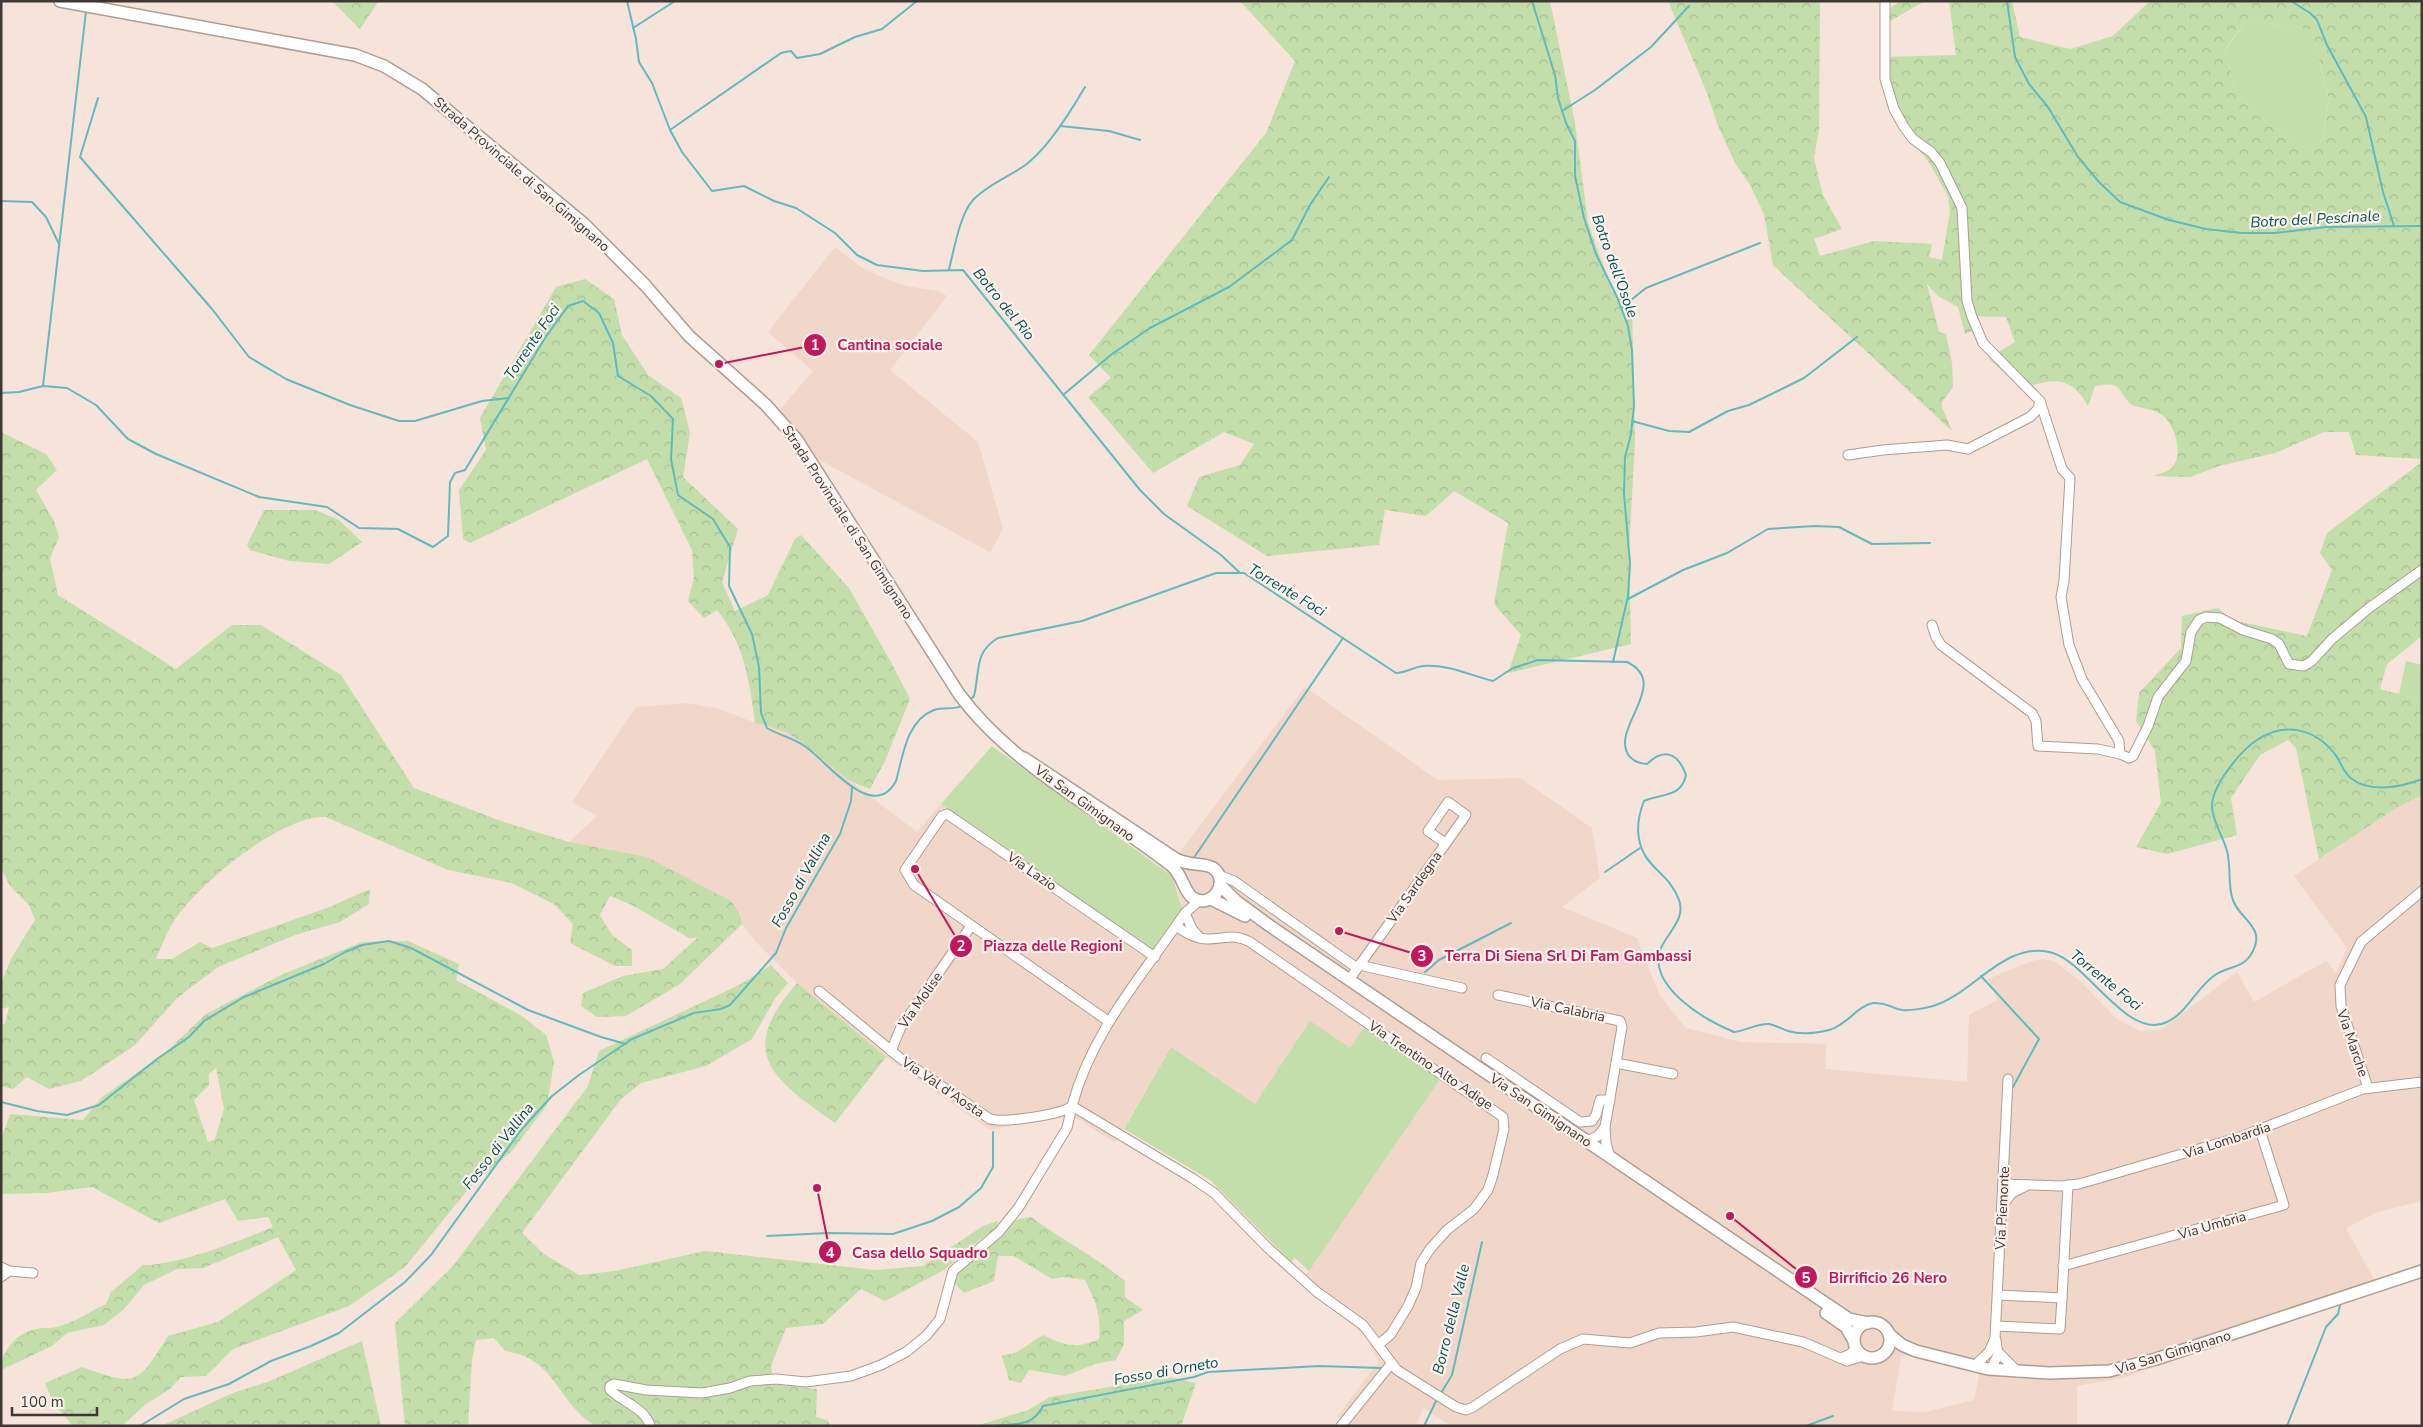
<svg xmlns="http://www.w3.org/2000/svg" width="2423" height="1427" font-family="'Nunito Sans',sans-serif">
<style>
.built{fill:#f1d7c9;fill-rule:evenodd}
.grass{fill:#c3deab}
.forest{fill:url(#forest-crowns);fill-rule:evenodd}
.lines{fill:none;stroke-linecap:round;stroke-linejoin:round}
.stream{stroke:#60babe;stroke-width:2}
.minor-casing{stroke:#ae9d93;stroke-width:11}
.major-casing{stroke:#ae9d93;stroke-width:14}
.minor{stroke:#fff;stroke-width:9}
.major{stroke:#fff;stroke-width:11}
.labels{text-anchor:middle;stroke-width:4.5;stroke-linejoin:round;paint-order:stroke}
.street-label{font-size:14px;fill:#3f3834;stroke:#fdf2ec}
.water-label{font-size:15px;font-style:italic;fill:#005458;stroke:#fdf2ec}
.leader{fill:none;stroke:#c2185b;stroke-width:2}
.callout-dot{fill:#c2185b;stroke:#fdf2ec;stroke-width:2}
.mark-label{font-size:15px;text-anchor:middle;font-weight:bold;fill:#fff}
.callout-label{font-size:15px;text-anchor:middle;font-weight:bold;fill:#c2185b;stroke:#fdf2ec;stroke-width:4.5;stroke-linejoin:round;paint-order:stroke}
</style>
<defs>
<pattern id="forest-crowns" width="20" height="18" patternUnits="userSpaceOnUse" patternTransform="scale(1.25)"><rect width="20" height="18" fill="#c3deab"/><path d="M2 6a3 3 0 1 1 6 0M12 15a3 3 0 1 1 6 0" fill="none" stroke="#a9bf94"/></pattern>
</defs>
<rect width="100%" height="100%" fill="#f6e3d9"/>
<g class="built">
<polygon points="835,247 861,267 886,279 906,286 937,291 947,296 890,370 978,442 1003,529 990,552 816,458 778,412 813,371 768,332"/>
<path d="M 1305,687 L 1438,780 L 1520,778 L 1592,828 L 1600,878 L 1562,907 L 1637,938 L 1660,996 L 1686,1028 L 1741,1042 L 1826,1044 L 1825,1069 L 1967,1082 L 1969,1015 L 1997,1000 L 1988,979 L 2032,961 L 2044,959 L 2054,961 L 2080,981 L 2117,1019 L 2140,1031 L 2162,1029 L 2237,972 L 2254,1002 L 2326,961 L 2336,973 L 2347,948 L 2294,876 L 2395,809 L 2422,795 L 2422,1201 L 2377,1212 L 2346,1228 L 2380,1290 L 2123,1378 L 2077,1386 L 2077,1426 L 1451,1426 L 1424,1408 L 1415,1426 L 1351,1426 L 1337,1417 L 1379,1361 L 1367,1339 L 1359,1331 L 1299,1283 L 1309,1271 L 1439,1079 L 1364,1029 L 1351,1048 L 1255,1104 L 1171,1047 L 1115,1143 L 1078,1119 L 1063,1117 L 990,1130 L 886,1057 L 797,983 L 758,944 L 742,924 L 739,913 L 569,842 L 597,816 L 572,802 L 636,707 L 687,703 L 720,709 L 755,723 L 772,725 L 811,747 L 850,781 L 917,832 L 941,804 L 1151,949 L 1182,904 L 1175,881 L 1166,870 ZM 1912,1354 L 1980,1371 L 1974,1400 L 1925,1412 L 1892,1411 L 1901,1357 Z"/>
</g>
<g class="grass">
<polygon points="2247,20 2312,30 2329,100 2323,139 2309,151 2255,114 2235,90 2225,50"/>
<polygon points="2406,661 2422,665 2422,700 2399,694"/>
<polygon points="992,746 1172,876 1182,908 1154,948 1151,949 941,804"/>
<polygon points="1310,1021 1350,1048 1364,1028 1440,1079 1309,1271 1295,1258 1291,1262 1210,1180 1124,1129 1171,1047 1255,1104"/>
</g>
<g class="forest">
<polygon points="332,1 379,1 360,29"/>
<polygon points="1240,1 1550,1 1575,123 1588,222 1612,291 1632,306 1635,442 1629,550 1631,644 1508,673 1521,635 1494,604 1508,523 1454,491 1426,516 1385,510 1379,545 1267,556 1187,506 1199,477 1240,465 1254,444 1224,432 1153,473 1088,397 1111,378 1089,355 1266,133 1295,61"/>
<path d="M 1668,1 L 1820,1 L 1819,130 L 1814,158 L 1823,195 L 1842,229 L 1814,239 L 1820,256 L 1874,241 L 1932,244 L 1929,257 L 1942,260 L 1950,211 L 1948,196 L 1928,161 L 1902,129 L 1882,57 L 1956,55 L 1949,1 L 2012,1 L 2020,37 L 2070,49 L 2113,36 L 2150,1 L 2422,1 L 2422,459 L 2356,455 L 2349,432 L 2324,432 L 2275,453 L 2219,466 L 2190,477 L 2154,476 C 2161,473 2171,471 2174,465 C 2183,451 2174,424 2162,415 C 2153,408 2142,409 2132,405 C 2117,392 2124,380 2095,386 L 2088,406 C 2071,375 2052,378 2022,389 L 1988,358 L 2015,342 L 2006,317 L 1970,316 L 1975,330 L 1965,334 L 1958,307 L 1938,296 L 1927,284 L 1939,332 L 1946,334 L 1952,363 L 1953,387 L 1942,402 L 1942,407 L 1952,431 L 1773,265 L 1764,214 L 1750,185 L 1735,163 L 1718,126 L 1707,93 ZM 2247,20 L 2312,30 L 2329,100 L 2323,139 L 2309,151 L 2255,114 L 2235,90 L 2225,49 Z"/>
<polygon points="1901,1 1925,1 1887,23 1888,9"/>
<path d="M 585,279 L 614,299 L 622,335 L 648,375 L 681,398 L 690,433 L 683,477 L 738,529 L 722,582 L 735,611 L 768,595 L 795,539 L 801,535 L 849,588 L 892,664 L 910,699 L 885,761 L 870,789 C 863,786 855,784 849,780 C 816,757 798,729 755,723 C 750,682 744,643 717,610 L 704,618 L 688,601 L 694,578 L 692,550 L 647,459 L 470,543 L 463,539 L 459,490 L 486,450 L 480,418 L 556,287 Z"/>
<path d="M 1,432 L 46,454 L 57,470 L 36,490 L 54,521 L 59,537 L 50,559 L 58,595 L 176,669 L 232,625 L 261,625 L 341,675 L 414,788 L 501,821 L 569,842 L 647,857 L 731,901 L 739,913 L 742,924 L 680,984 L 626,1016 L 597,1017 L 581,1006 L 583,993 L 623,976 L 663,969 L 698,937 L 689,938 L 632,905 L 610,896 L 600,915 L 612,935 L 632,950 L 632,966 L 615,966 L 570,943 L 573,924 L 554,904 L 512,883 L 448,870 L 326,817 C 281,815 198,884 174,921 C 167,932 161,947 156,959 L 172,959 L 200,942 L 212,948 L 327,908 L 370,889 L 369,904 L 340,922 L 295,935 L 218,967 L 177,998 L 135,1045 L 81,1081 L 49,1089 L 27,1077 L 13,1089 L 1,1086 L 1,1024 L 5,1024 L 9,1007 L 1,1009 L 1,983 L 12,957 L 35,920 L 29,905 L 10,886 L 1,868 Z"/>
<polygon points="2422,462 2422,636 2387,664 2380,689 2422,700 2422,795 2395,809 2319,859 2296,748 2288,740 2260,755 2231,798 2237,835 2167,854 2136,847 2161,803 2155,751 2136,721 2139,693 2181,648 2182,616 2218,608 2231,620 2307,636 2332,570 2320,553 2327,533"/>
<polygon points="264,510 315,510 339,520 362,542 329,564 289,561 250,550 247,545"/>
<path d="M 408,941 L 459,964 L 456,980 L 522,1016 L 546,1035 L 554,1062 L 547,1105 L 512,1151 L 470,1187 L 405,1267 L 349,1306 L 233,1349 L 206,1376 L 181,1377 L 170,1389 L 146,1404 L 122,1426 L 73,1426 L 54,1404 L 45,1383 L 82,1367 C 137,1387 137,1385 168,1336 L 218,1322 L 296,1270 L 278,1237 L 203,1268 L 177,1269 L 144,1285 L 124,1309 L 104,1325 L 67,1333 L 52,1346 L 1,1370 C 1,1351 16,1333 36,1329 C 44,1327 52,1329 60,1326 C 75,1322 91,1311 106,1304 L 111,1292 L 143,1265 C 175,1266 242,1240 273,1227 L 268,1217 L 238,1221 L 225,1199 L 159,1223 L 92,1187 L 47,1193 L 1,1194 L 1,1140 L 10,1114 L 83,1120 L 101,1098 L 165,1053 L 206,1014 L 281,975 L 362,942 ZM 216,1068 L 224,1109 L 215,1139 L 208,1142 L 194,1100 L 209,1085 L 209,1074 Z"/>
<path d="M 771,965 L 788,983 L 776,997 L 752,1039 L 706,1066 L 641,1083 L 621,1099 L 522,1233 L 544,1254 L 579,1275 L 615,1271 L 705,1251 L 875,1270 L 923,1266 L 983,1226 L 998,1221 L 997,1228 L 979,1240 L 944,1270 L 885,1301 L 861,1289 L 823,1324 L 786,1328 L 771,1366 L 774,1384 L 817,1389 L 816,1417 L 827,1420 L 831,1426 L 595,1426 C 589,1421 582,1417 577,1411 C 554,1385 545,1356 505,1351 L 494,1338 L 476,1340 L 472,1360 L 468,1426 L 405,1426 L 395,1323 L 453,1266 L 588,1086 L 599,1051 L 741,984 Z"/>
<path d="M 797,983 L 886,1057 L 835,1123 C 773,1079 735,1054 797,983 Z"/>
<path d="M 1031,1217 C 1062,1240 1096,1257 1125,1281 L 1125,1297 L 1143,1310 L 1124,1321 L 1124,1344 L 1116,1360 L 1095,1364 L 1065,1376 L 1029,1370 L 1021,1383 L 1009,1380 L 1002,1356 L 1017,1352 L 1043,1335 C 1065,1346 1076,1349 1099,1339 C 1102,1317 1095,1300 1085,1280 L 1063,1277 L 1052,1279 L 1014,1256 L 998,1256 L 994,1281 L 964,1293 L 955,1283 L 959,1269 L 1018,1219 Z"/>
<polygon points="362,1341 381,1426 161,1426 233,1393 270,1381"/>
<polygon points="1169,1377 1196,1383 1181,1426 976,1426 1028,1410 1050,1397"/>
</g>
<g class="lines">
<g class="stream">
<polyline points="627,1 636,39 639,62 652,83 670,130 682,152 712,191 744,186 774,201 796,208 835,233 857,255 877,265 923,271 963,270 1140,490 1164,514 1221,555 1239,572"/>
<polyline points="1532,1 1555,75 1558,98 1566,123 1575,141 1575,176 1584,218 1596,254 1617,297 1628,326 1632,350 1634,406 1631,434 1625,457 1624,494 1630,563 1628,596 1613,662"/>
<polyline points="2007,1 2015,57 2029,84 2048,107 2078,157 2099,182 2120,202 2169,220 2206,229 2242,233 2275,233 2326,227 2422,226"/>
<polyline points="2291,1 2310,13 2317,20 2327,45 2366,117 2383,192 2394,226"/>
<polyline points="633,28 675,1"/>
<polyline points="98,98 80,157 212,309 249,357 286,379 350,405 399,421 415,421 482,401 509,398"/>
<polyline points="1562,111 1595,90 1651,47 1689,6"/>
<polyline points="1060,126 1109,131 1140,140"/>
<polyline points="670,130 781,53 791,51 797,58 820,54 855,37 882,29 917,1"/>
<polyline points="1,201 32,202 46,217 59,244"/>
<path d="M 949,269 C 954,250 960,214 973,200 C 987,185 1008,177 1024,166 C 1047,150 1071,111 1085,87"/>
<polyline points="2422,295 2422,317"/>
<polyline points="1621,308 1646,288 1760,243"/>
<polyline points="43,386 86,11"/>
<path d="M 1,393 L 19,392 L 43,386 L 67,388 L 96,405 L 128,439 L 156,454 L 259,497 L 327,507 L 359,528 L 398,529 L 433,547 L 448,536 L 450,482 L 455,473 L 465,470 L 545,338 L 568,306 L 583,301 L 599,313 L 613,343 L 618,376 L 651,396 L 673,419 L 671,459 L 678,495 L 713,519 L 730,547 L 729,586 L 752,634 L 759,667 L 761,713 L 767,728 C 779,735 792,738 803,745 C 825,758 872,825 896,781 C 903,756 906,721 934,710 C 944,706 954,711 964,705"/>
<polyline points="1063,395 1112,354 1150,328 1229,287 1292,240 1310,205 1329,177"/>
<polyline points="1632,421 1669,431 1689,432 1728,411 1749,405 1804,378 1857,337"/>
<polyline points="1628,599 1683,570 1727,553 1768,529 1815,526 1839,527 1872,544 1930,543"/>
<path d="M 970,700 L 974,696 C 980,671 974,652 998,638 L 1082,621 L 1216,573 L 1244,573 L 1396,673 C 1406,673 1413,667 1423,666 C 1448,664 1469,675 1493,681 L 1513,668 L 1538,660 L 1627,662 C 1673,684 1607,730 1630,757 C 1635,762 1640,764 1647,764 C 1664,747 1678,753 1686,775 C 1681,798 1662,793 1644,801 C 1640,811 1638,819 1638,830 C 1640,869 1668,869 1679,900 C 1686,919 1668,932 1661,948 C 1646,986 1705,1020 1734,1032 C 1745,1031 1758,1023 1769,1024 C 1775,1025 1782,1029 1788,1031 C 1801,1035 1817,1033 1829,1030 C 1846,1026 1857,1006 1873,1003 C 1888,1002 1890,1008 1902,1010 C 1910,1011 1926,1008 1933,1006 C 1974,994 2005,939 2053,953 C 2088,964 2128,1041 2167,1022 C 2188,1012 2196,988 2215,975 C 2226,967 2242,968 2250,956 C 2270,926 2237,920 2232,897 C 2228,883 2231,866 2227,851 C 2223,836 2213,823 2212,807 C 2211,787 2240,751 2257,740 C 2284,722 2314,728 2334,753 C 2341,761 2343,773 2352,779 C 2370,793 2402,787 2422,779"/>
<polyline points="1193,859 1343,638"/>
<polyline points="1605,872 1640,848"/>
<polyline points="1425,972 1439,960 1511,923"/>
<polyline points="1981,976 2039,1039 2013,1087"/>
<polyline points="1,1102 37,1111 67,1115 99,1105 157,1059 189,1037 204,1021 244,997 324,964 345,952 362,945 389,941 411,948 528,1010 601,1037 626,1044"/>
<polyline points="767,1236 828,1233 893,1234 932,1221 959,1207 981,1188 993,1167 993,1132"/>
<polyline points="1441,1393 1452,1375 1482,1242"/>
<polyline points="140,1426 184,1399 229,1384 271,1361 311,1346 339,1333 405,1282 431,1255 521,1130 552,1096 579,1075 632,1039 694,1013 721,1009 730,1005 776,953 786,928 840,834 851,801 852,787"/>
<path d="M 996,1426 C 1018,1423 1032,1427 1043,1406 L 1194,1377 L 1208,1372 L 1319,1366 L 1381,1368"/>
<polyline points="1424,1426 1437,1399"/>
<polyline points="1806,1426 1833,1416"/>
<polyline points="2287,1426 2326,1327 2338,1314 2340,1305"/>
</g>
<g class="minor-casing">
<g id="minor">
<polyline points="1885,1 1885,79 1894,109 1904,127 1913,139 1931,152 1940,163 1962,208 1967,301 1972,317 1983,343 2040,401 2062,469 2070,478 2064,581 2061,597 2069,645 2082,679 2119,741 2120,754 2129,758 2133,756 2148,726 2158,697 2186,661 2191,632 2199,620 2206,617 2220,618 2243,630 2272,639 2279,644 2289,664 2304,666 2312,661 2332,639 2369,608 2422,570"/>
<polyline points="1848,455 1883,450 1947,445 1968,449 2030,417 2038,409 2040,401"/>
<polyline points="1932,625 1936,637 1941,645 2032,713 2036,721 2038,746 2098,749 2120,754"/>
<polyline points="1219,875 1234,881 1357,968"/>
<polyline points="1185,913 1192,929 1200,938"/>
<path d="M 1176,926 C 1186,933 1196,939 1208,939 C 1226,939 1233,933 1250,942 L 1503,1117 L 1504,1129 L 1493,1175 L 1488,1190 L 1474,1209 L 1447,1230 L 1430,1249 L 1421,1263 L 1416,1288 L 1408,1306 L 1391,1334 L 1378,1345"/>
<polyline points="1359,965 1462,988"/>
<polyline points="1349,980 1466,815 1448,802 1428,831 1445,843"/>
<path d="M 819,991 L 900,1058 L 990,1119 C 1003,1123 1061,1115 1072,1106 C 1092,1031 1142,976 1185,913 L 1200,900"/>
<polyline points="1498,995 1620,1021 1622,1027 1605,1127 1606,1143 1610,1157"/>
<polyline points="1108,1021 914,885 905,870 942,816 947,814 1155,957"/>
<polyline points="891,1051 901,1027 971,926"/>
<polyline points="1486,1058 1580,1122 1592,1121 1596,1115 1600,1100 1610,1100"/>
<polyline points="1616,1063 1673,1074"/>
<polyline points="2368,1088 2341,1006 2340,985 2361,942 2422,891"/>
<polyline points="1586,1141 1598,1136 1605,1127"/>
<polyline points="2003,1184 2061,1186 2079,1184 2240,1137 2363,1089 2422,1082"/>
<polyline points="2002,1206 2012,1193 2026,1186"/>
<polyline points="2063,1266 2284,1205 2260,1130"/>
<polyline points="1,1267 9,1271 1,1277"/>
<polyline points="9,1271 33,1273"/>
<polyline points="2062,1298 2068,1185"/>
<polyline points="1996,1326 2060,1329 2062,1298 1998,1295"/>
<polyline points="1998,1352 2018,1372"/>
<polyline points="1841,1358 1850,1354 1857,1348"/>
<polyline points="1974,1366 1989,1352 1995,1338 2008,1079"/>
<polyline points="1991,1369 1998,1355 1996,1340"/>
<path d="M 650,1426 C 646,1409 623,1402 610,1390 L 610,1386 L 614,1384 L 646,1390 L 702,1393 L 730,1388 L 750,1381 L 776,1379 L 806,1382 L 851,1376 L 881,1365 L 906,1352 L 926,1336 L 940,1319 L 953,1271 L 999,1232 L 1019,1207 L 1067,1128 L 1072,1106 L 1192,1178 L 1214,1193 L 1268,1248 L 1317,1292 L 1363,1325 L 1397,1370 L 1456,1407 L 1466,1410 L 1473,1407 L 1560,1349 L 1583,1339 L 1630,1343 L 1659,1333 L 1696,1332 L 1733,1327 L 1803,1342 L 1847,1361 L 1864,1356"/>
<polyline points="1341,1426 1391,1364"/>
</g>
</g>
<g class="major-casing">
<g id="major">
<path d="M 60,1 L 355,55 L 384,66 L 422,89 L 584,224 L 645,285 L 689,336 L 766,405 L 797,440 L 959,694 C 1012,766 1102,811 1172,866 C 1183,876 1184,892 1193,898 C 1212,910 1231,881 1213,868 C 1206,863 1189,866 1176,859 L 1024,758"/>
<polyline points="1220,885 1236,901 1270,926 1806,1290 1849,1319 1868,1323"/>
<polyline points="1211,899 1245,916"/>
<polyline points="1826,1313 1846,1327 1854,1341"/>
<circle cx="1872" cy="1340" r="18"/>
<polyline points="1890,1335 1902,1345 1916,1351 1988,1369 2049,1373 2109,1371 2156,1359 2422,1271"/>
</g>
</g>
<use href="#minor" class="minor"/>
<use href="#major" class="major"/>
</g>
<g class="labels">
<g class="street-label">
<text transform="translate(522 174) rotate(41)" y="5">Strada Provinciale di San Gimignano</text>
<text transform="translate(848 522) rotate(57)" y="5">Strada Provinciale di San Gimignano</text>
<text transform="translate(1085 803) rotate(36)" y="5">Via San Gimignano</text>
<text transform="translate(1032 871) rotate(35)" y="5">Via Lazio</text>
<text transform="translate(1414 887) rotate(-55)" y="5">Via Sardegna</text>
<text transform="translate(920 1000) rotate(-55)" y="5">Via Molise</text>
<text transform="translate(1568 1009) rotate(12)" y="5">Via Calabria</text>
<text transform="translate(2353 1043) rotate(71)" y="5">Via Marche</text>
<text transform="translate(1431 1065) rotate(34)" y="5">Via Trentino Alto Adige</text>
<text transform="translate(943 1087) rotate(34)" y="5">Via Val d'Aosta</text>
<text transform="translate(1541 1110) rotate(34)" y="5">Via San Gimignano</text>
<text transform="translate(2227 1140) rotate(-18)" y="5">Via Lombardia</text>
<text transform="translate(2002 1208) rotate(-87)" y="5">Via Piemonte</text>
<text transform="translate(2212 1225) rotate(-16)" y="5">Via Umbria</text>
<text transform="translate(2173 1352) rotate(-17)" y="5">Via San Gimignano</text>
</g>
<g class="water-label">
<text transform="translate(2315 219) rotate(-3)" y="5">Botro del Pescinale</text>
<text transform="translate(1615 266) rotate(70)" y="5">Botro dell'Osole</text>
<text transform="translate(1004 304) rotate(51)" y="5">Botro del Rio</text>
<text transform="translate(532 342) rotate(-56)" y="5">Torrente Foci</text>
<text transform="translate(1287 590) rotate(31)" y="5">Torrente Foci</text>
<text transform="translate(801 880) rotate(-61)" y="5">Fosso di Vallina</text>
<text transform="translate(2106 980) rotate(39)" y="5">Torrente Foci</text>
<text transform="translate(498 1146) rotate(-52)" y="5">Fosso di Vallina</text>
<text transform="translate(1451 1319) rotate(-76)" y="5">Borro della Valle</text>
<text transform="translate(1166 1371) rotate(-10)" y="5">Fosso di Orneto</text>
</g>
</g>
<path class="leader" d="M719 364L815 345M915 869L961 946M1339 931L1422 956M817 1188L830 1252M1730 1216L1806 1277"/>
<g class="callout-dot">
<circle cx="719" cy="364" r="5"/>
<circle cx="915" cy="869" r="5"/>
<circle cx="1339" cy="931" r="5"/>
<circle cx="817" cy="1188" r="5"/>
<circle cx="1730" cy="1216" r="5"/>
<circle cx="815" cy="345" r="12"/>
<circle cx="961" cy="946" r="12"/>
<circle cx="1422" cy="956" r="12"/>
<circle cx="830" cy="1252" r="12"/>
<circle cx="1806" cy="1277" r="12"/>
</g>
<g class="mark-label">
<text x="815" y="350">1</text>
<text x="961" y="951">2</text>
<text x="1422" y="961">3</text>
<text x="830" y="1258">4</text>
<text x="1806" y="1283">5</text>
</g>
<g class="callout-label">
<text x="890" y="350">Cantina sociale</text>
<text x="1053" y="951">Piazza delle Regioni</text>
<text x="1568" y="961">Terra Di Siena Srl Di Fam Gambassi</text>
<text x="920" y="1258">Casa dello Squadro</text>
<text x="1888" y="1283">Birrificio 26 Nero</text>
</g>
<rect width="2423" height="1427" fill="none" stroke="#3f3834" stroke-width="5"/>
<path d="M12 1407v8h85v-8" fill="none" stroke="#3f3834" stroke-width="2.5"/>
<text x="20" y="1407" font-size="15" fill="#3f3834" stroke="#fdf2ec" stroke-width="4" paint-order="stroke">100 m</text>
</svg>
